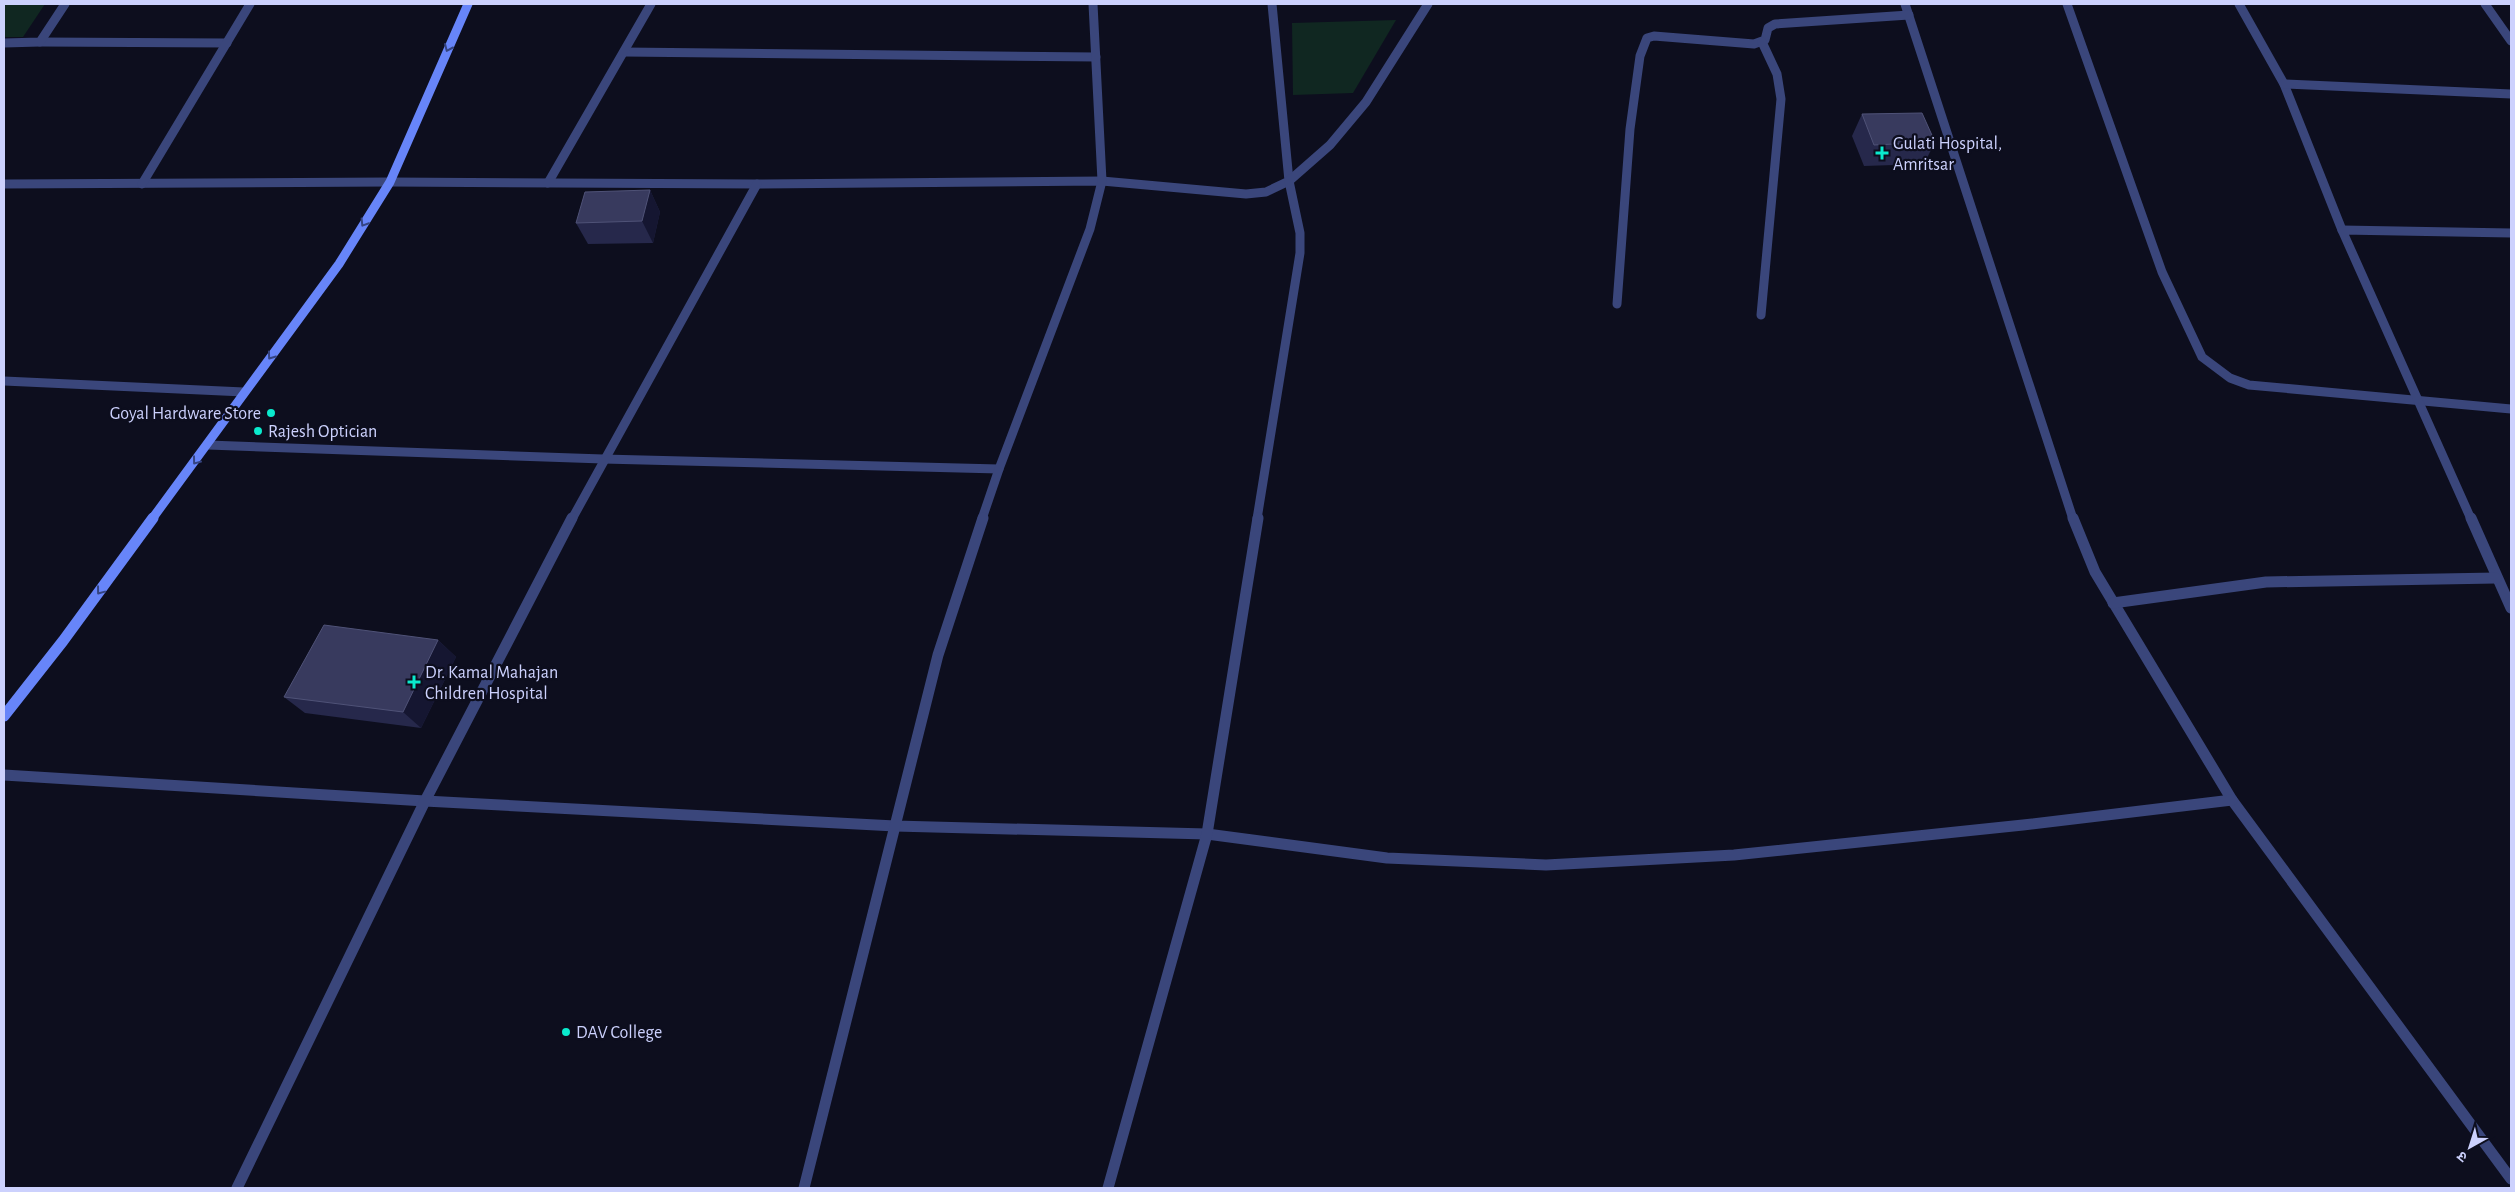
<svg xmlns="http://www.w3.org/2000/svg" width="2515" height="1192" font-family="'Alegreya Sans','Noto Sans Devanagari',sans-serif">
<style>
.green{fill:#102721}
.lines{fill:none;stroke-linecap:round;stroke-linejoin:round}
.street-far1{stroke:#3a467b;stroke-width:9}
.street{stroke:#3a467b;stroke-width:11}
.secondary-far1{stroke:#6785f9;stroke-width:9}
.secondary{stroke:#6785f9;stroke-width:11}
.wall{fill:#26284b}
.shaded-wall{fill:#151631}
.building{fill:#383a5e;stroke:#4f5277}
.oneway{stroke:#354481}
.poi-dot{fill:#0aeacd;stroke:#0d0e1e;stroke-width:2}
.labels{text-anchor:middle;stroke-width:4.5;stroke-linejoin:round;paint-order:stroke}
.poi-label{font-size:18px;fill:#ccd1fd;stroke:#0d0e1e;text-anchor:start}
</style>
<rect width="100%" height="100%" fill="#0d0e1e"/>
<g class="green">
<polygon points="4,4 45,4 23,37 4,37"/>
<polygon points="1396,20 1353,93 1293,95 1292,23"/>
</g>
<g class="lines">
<g class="street-far1">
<polyline points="1905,4 2073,519"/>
<polyline points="2067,4 2162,272 2202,357 2230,378 2249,385 2511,409"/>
<polyline points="2239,4 2284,84 2342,230"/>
<polyline points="2485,4 2511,41"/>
<polyline points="40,42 227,43"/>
<polyline points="4,43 40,42 65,4"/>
<polyline points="624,52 1096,57"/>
<polyline points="2284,84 2511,94"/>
<polyline points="548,183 651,4"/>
<polyline points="4,184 390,182 757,184 1102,181 1246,194 1266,192 1289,181 1272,4"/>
<polyline points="142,184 250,4"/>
<polyline points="1617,304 1630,129 1640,56 1647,38 1654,36 1754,44 1765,40 1768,28 1775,24 1909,15"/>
<polyline points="1761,315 1781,99 1777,74 1762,42"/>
<polyline points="4,381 244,392"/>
<polyline points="208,445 603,459 999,469"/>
<polyline points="572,519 757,184"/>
<polyline points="982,519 999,469 1090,229 1102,181 1093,4"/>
<polyline points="1257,519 1300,253 1300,233 1289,181 1330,145 1366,102 1428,4"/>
<polyline points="2471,519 2342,230 2511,233"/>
</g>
<g class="street">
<polyline points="2073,518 2095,572 2232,800 2511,1179"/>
<polyline points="2471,518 2511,608"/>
<polyline points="2113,603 2266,582 2496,578"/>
<polyline points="4,775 425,801 895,826 1207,834 1387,858 1546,865 1734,855 2023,825 2232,800"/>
<polyline points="237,1188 425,801 572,518"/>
<polyline points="804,1188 938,655 983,518"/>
<polyline points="1108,1188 1207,834 1258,518"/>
</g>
<polyline class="secondary-far1" points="152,519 339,264 390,182 468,4"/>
<polyline class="secondary" points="4,716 63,641 153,518"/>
</g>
<g class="wall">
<polygon points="1862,114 1935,142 1924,164 1864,166 1852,136"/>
<polygon points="650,190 660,212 653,243 588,244 576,223"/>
<polygon points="438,640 456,657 421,728 305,713 284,697"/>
</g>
<g class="shaded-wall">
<polygon points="650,190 660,212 653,243 642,221"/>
<polygon points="438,640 456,657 421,728 403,712"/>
</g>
<g class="building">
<polygon points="1922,113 1935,142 1874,145 1862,114"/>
<polygon points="650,190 642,221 576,223 585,192"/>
<polygon points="324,625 438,640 403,712 284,697"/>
</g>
<defs><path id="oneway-chevron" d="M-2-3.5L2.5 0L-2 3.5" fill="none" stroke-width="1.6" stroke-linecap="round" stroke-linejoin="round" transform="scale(1.25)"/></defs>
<g class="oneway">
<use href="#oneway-chevron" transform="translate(448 48) rotate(114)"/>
<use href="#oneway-chevron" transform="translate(364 223) rotate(122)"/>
<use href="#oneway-chevron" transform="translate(271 356) rotate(126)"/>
<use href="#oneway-chevron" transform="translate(196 461) rotate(127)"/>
<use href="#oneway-chevron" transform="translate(100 591) rotate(127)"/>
</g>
<g class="poi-dot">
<path d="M1879.5 145.5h5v5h5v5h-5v5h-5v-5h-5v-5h5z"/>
<circle cx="271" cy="413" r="5"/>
<circle cx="258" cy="431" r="5"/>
<path d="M411.5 674.5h5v5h5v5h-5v5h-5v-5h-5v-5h5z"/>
<circle cx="566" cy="1032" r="5"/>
</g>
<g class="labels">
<g class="poi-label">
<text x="1893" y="149">Gulati Hospital,<tspan x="1893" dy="21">Amritsar</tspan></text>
<text x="261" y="419" text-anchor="end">Goyal Hardware Store</text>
<text x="268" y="437">Rajesh Optician</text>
<text x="425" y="678">Dr. Kamal Mahajan<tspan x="425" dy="21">Children Hospital</tspan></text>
<text x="576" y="1038">DAV College</text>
</g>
</g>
<rect width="2515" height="1192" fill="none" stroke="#ccd1fd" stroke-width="10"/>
<g transform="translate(2470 1147) rotate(219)" stroke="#0d0e1e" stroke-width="4" paint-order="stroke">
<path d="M0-4L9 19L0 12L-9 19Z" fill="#ccd1fd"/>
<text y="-8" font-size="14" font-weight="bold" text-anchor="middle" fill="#ccd1fd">उ</text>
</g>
</svg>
